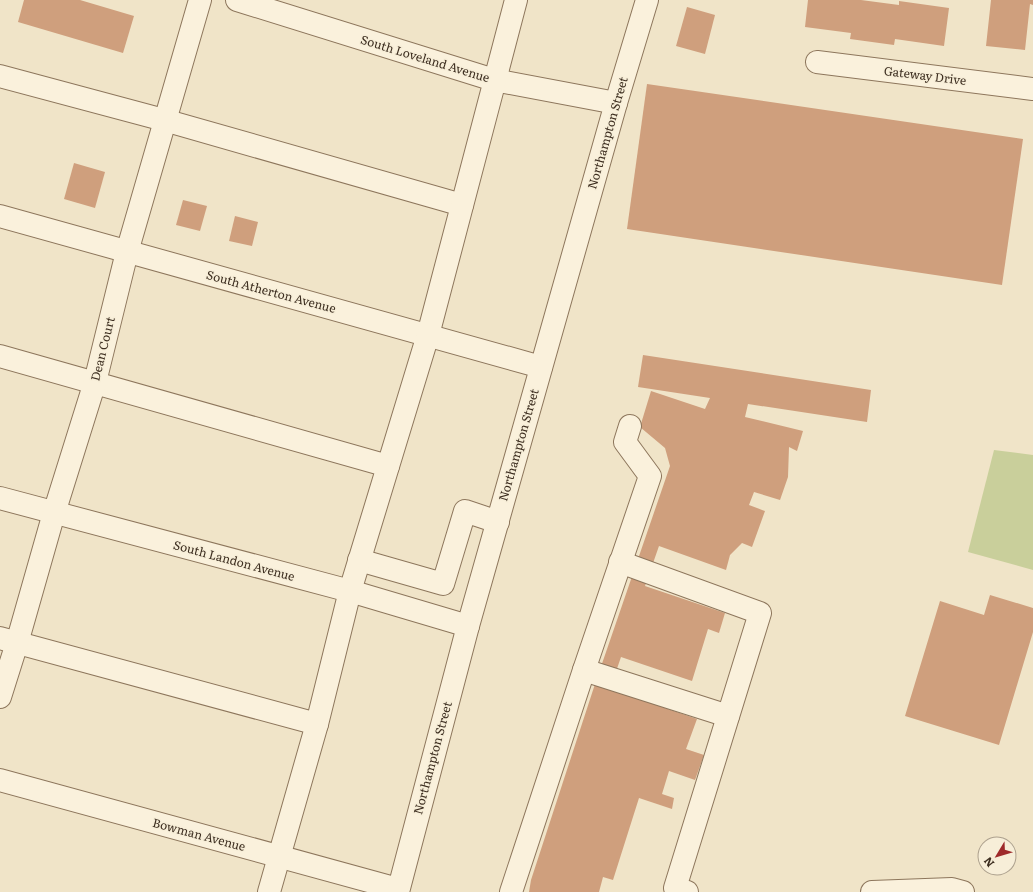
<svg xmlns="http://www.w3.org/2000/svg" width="1033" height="892" font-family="Literata,serif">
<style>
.green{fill:#c9cf9b}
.building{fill:#cf9f7d}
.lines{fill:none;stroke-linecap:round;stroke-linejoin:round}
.minor-casing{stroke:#8d765c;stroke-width:24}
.minor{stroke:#faf1dc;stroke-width:22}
.labels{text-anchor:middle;stroke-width:3;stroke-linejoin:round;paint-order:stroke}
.street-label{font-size:12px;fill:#3d2e20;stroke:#f7eed8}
</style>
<rect width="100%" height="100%" fill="#f0e4c8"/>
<polygon class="green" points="994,450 1033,455 1033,570 968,552"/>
<g class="building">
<polygon points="24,0 80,0 134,16 123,53 18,22"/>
<polygon points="808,0 861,0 899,5 899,1 949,8 944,46 895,39 894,45 850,39 851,33 805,27"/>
<polygon points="991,0 1033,0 1033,5 1030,4 1025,50 986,46"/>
<polygon points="687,7 715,15 705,54 676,46"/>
<polygon points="647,84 1023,139 1002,285 627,229"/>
<polygon points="74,163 105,172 95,208 64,199"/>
<polygon points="183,200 207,206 200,231 176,225"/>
<polygon points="235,216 258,222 252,246 229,241"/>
<polygon points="643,355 871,390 867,422 748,404 745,417 803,431 797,451 789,447 788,477 780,500 754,492 749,505 765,511 752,547 742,543 730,555 726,570 659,546 645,586 725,613 719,633 708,629 692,681 621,657 610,689 697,719 686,749 704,755 695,780 669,771 662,794 674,798 672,809 639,798 613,880 603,877 599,892 529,892 531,880 595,684 670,466 665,448 640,427 651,391 705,409 710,398 638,387"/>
<polygon points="990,595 1033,608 1033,632 999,745 905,716 940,601 984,615"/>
</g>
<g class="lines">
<g class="minor-casing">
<g id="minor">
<polyline points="237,0 494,80 616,103"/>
<polyline points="817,62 1033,89"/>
<polyline points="0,76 164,120 462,205"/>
<polyline points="0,216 541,367"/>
<polyline points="0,356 388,466"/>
<polyline points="0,498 350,591 468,626"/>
<polyline points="359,560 443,584 465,511 498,522"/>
<polyline points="620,562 760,613 675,888 687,892"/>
<polyline points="0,638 317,724"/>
<polyline points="584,670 728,716"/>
<polyline points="0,697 17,643 54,513 95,382 127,252 200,0"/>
<polyline points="0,780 398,889"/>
<polyline points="269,892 317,724 350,591 428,335 516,0"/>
<polyline points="398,892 468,626 616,103 647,0"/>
<polyline points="511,892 584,670 650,476 625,442 630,426"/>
<polyline points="872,892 952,889 963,892"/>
</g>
</g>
<use href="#minor" class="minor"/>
</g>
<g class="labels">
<g class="street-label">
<text transform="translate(425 59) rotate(17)" y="4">South Loveland Avenue</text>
<text transform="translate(925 76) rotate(7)" y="4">Gateway Drive</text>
<text transform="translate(608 133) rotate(-74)" y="4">Northampton Street</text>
<text transform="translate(271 292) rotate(15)" y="4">South Atherton Avenue</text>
<text transform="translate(103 349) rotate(-76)" y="4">Dean Court</text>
<text transform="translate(519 445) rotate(-74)" y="4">Northampton Street</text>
<text transform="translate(234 561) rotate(15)" y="4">South Landon Avenue</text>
<text transform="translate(433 758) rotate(-75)" y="4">Northampton Street</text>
<text transform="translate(199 835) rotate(15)" y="4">Bowman Avenue</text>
</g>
</g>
<g transform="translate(997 856) rotate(232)"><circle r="19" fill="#f7eed8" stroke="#ada18e"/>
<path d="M0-3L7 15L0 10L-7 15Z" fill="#9e2a2b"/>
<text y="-6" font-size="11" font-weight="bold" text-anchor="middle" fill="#3d2e20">N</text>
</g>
</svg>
